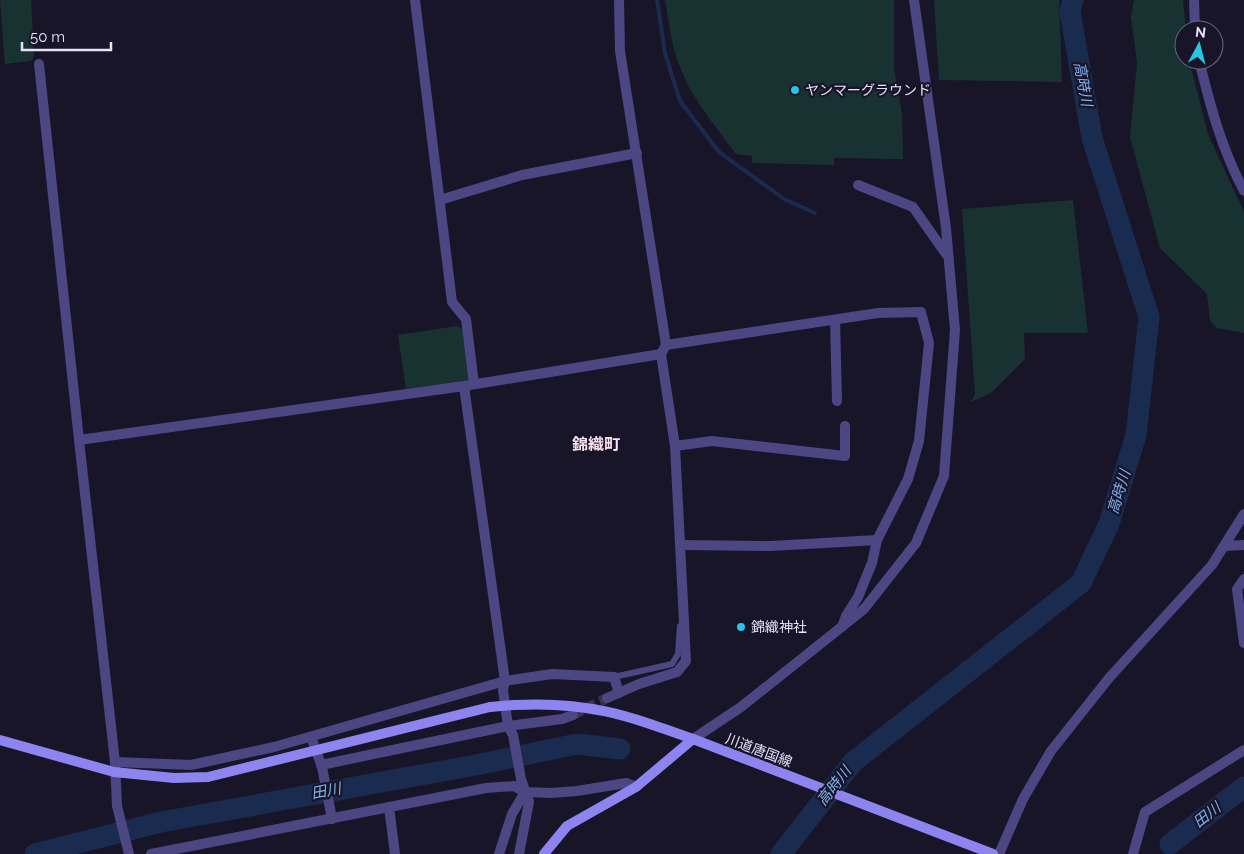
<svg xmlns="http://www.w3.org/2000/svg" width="1244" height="854" font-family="Raleway,'Noto Sans JP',sans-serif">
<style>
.green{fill:#183232}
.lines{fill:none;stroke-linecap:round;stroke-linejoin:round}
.stream{stroke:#192b4e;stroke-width:4}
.river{stroke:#192b4e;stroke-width:21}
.street-tunnel{stroke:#383448;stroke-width:10;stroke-dasharray:10 5;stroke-linecap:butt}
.lane{stroke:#4c4682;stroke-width:6}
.street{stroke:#4c4682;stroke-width:10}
.secondary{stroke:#8d84ef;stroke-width:10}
.secondary-bridge{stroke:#8d84ef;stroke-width:10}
.poi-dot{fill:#26c5e2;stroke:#191529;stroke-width:2}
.labels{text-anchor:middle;stroke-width:4.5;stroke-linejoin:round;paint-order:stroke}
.poi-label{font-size:14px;fill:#e5e1fb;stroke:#191529;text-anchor:start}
.street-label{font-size:14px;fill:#e5e1fb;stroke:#191529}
.water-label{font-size:15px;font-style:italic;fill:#7cb3ee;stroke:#191529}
.quarter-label{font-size:16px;font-weight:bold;fill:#fbe3f1;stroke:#191529}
</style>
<rect width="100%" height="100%" fill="#191529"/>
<g class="green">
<polygon points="0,0 31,0 34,56 31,61 5,64"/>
<path d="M 665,0 L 894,0 L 894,68 L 902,114 L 903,159 L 834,158 L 834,165 L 752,163 L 752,156 L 736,154 C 717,128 694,102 682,72 C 672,50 669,24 665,0 Z"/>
<polygon points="934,0 1059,0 1062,82 939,80"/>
<polygon points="1134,0 1183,0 1186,30 1184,30 1184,60 1189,60 1208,134 1244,212 1244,333 1217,328 1210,321 1207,294 1160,248 1130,137 1137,63 1131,17"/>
<polygon points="1073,200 1088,333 1024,333 1025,359 991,393 971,402 975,394 962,209"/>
<polygon points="457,326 462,329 471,376 468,381 406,389 398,335"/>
</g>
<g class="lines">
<polyline class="stream" points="657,0 665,53 680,101 719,152 784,199 815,213"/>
<g class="river">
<polyline points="1170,844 1244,787"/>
<polyline points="35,854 161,822 476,765 577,744 620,749"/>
<polyline points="781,854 853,762 1081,583 1109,524 1136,435 1149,317 1092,138 1070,11 1073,0"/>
</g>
<polyline class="street-tunnel" points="573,715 607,698"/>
<polyline class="lane" points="614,677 672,664 678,654 680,626"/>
<g class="street">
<polyline points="415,0 452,302 466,319 474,384"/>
<polyline points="619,0 620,51 666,345"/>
<polyline points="1194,0 1195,30"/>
<path d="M 1199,60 C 1210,105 1222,150 1244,191"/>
<polyline points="39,64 79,440 464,386 661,354"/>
<polyline points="858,185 913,207 946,254"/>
<polyline points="440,200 522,175 637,153"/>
<polyline points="835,320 837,401"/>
<polyline points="464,386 505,681 503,690 508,726 513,735 521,779 529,802 519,854"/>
<polyline points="79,440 115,762"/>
<polyline points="675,446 712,441 845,456 845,426"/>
<polyline points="682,545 771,546 877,540"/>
<polyline points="1226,546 1244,545"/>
<polyline points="1244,579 1237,589 1244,643"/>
<polyline points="607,698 639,684 677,672 686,661 675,446 661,354 666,345 878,313 921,312 929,343 919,441 908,479 877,540 872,563 858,597 846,616 842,627"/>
<polyline points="311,737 322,767 332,819"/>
<polyline points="693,739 741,707 864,609 916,543 944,476 955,330 946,228 914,0"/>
<polyline points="321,765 508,726 562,719 573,715"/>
<polyline points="389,807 395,854"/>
<polyline points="129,854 117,806 115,762 191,765 274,747 505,681 552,674 614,677 619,693"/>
<polyline points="151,854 486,788 514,786 525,792 551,793 577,791 626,783 636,787"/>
<polyline points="499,854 512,814 525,792"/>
<polyline points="999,854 1023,799 1051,751 1109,678 1212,565 1244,514"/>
<polyline points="1133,854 1145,812 1244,750"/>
</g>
<g class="secondary">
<path d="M 514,705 C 587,701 626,715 693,739"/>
<polyline points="0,740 114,772 174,778 208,777 490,707"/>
<polyline points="544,854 567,826 636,787 693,739 993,854"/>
</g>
<polyline class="secondary-bridge" points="490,707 514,705"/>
</g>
<g class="poi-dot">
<circle cx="795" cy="90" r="5"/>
<circle cx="741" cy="627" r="5"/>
</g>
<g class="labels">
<g class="poi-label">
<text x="805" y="95">ヤンマーグラウンド</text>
<text x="751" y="632">錦織神社</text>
</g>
<g class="street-label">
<text transform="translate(759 750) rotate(21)" y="5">川道唐国線</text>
</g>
<g class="water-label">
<text transform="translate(1083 84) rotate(80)" y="5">高時川</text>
<text transform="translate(1119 492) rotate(-73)" y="5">高時川</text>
<text transform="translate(834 786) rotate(-52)" y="5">高時川</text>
<text transform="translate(326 791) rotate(-11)" y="5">田川</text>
<text transform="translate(1207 815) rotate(-38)" y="5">田川</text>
</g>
<g class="quarter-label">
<text x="596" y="450">錦織町</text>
</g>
</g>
<g transform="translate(1199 45) rotate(7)"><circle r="24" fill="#191529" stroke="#6b677d"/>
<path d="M0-4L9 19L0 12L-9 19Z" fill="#26c5e2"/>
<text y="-8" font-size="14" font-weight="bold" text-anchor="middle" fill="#e5e1fb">N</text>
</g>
<path d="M22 42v8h89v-8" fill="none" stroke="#e5e1fb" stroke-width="2.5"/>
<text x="30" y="42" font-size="15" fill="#e5e1fb" stroke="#191529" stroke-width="4" paint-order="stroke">50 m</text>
</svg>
